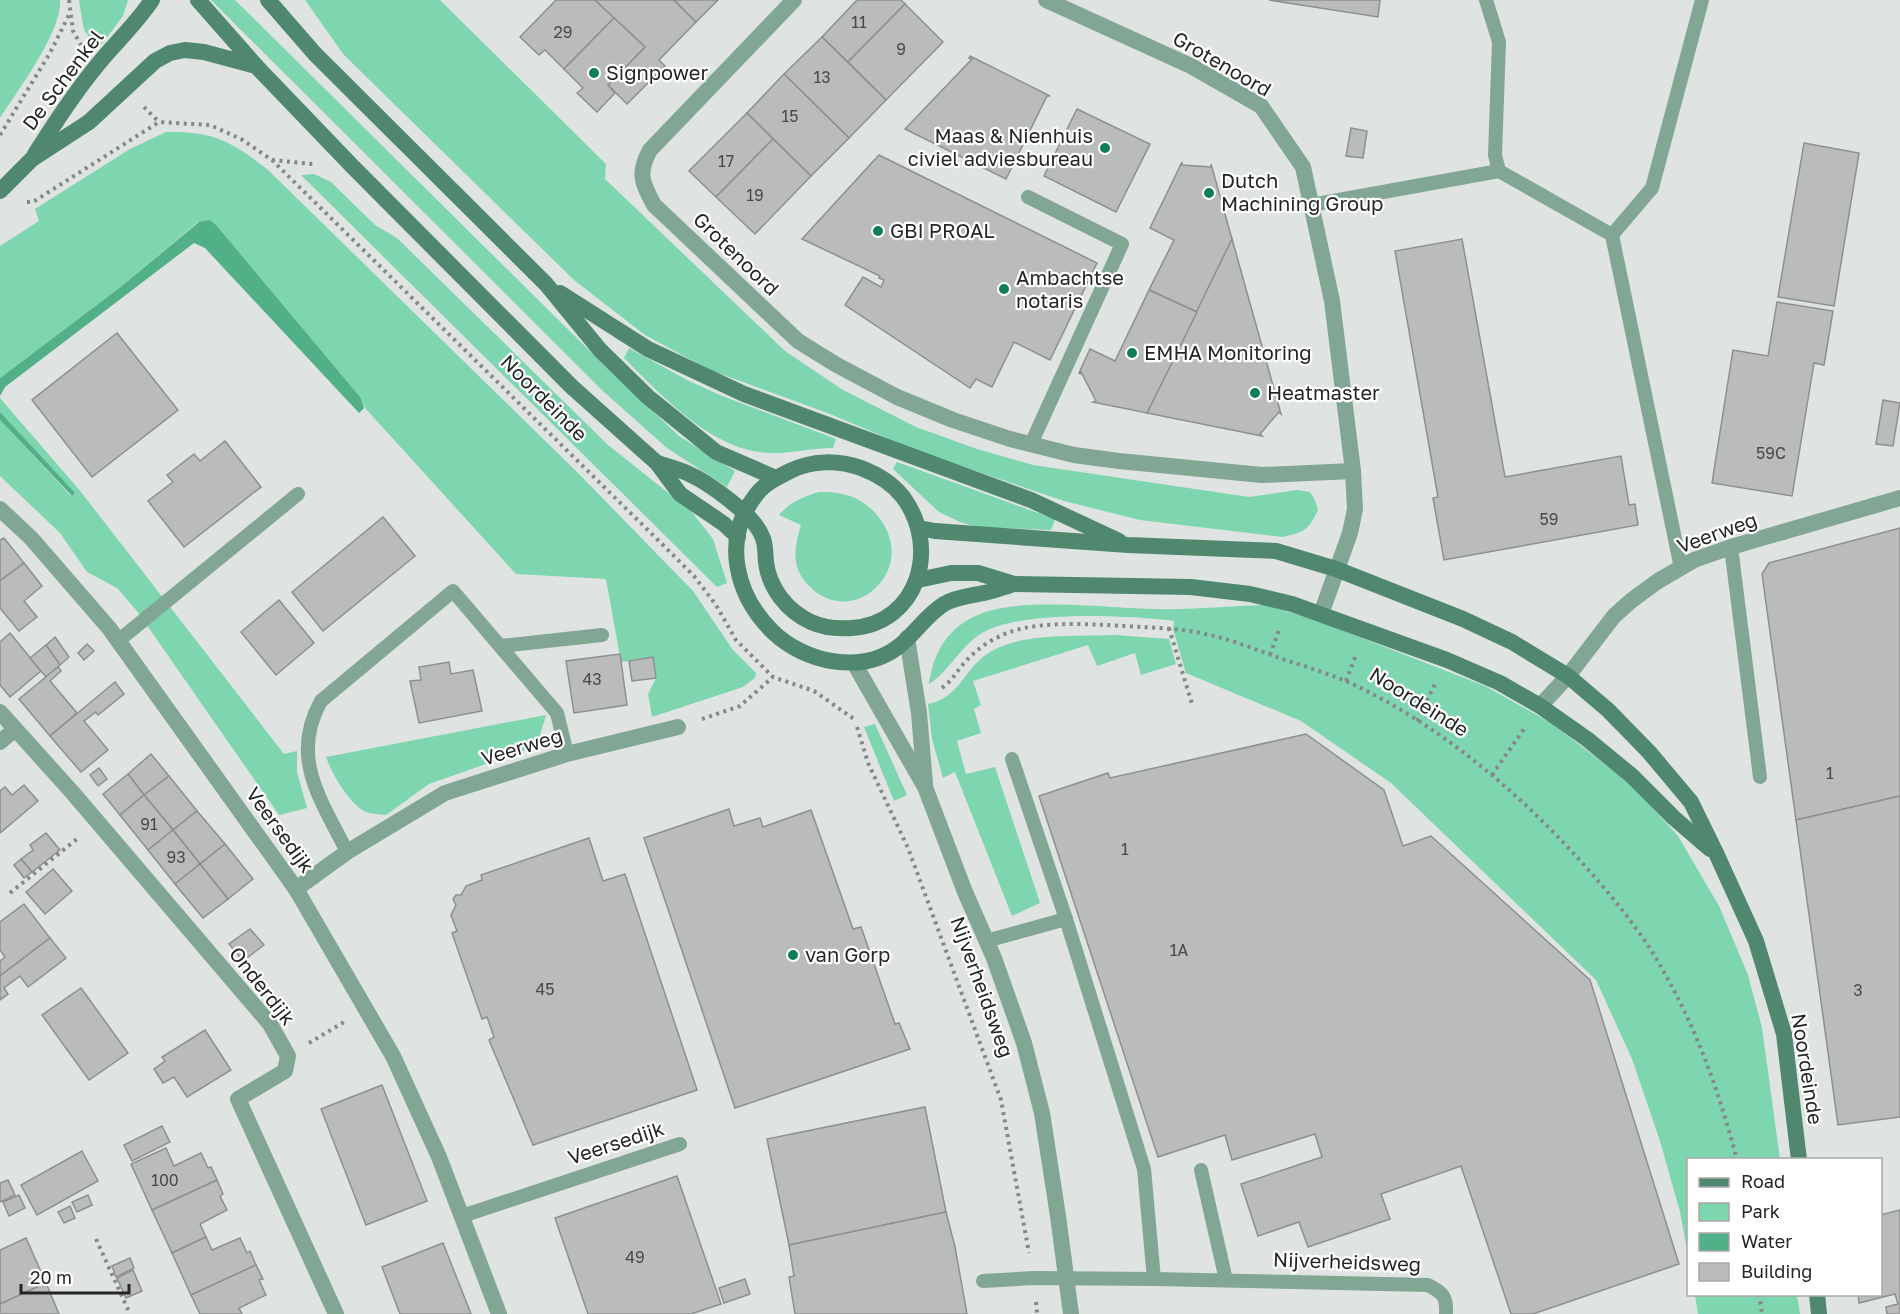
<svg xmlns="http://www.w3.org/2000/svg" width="1900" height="1314" font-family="'Golos Text',sans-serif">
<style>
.green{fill:#7dd6af}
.water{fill:#52b089}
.building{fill:#b9bcbb;stroke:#8d908e;stroke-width:1.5}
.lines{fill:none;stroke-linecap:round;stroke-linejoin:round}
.path{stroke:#858886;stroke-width:4;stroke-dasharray:3 4.5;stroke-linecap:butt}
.service{stroke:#81a694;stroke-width:14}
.minor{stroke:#81a694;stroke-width:16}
.tertiary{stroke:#81a694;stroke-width:16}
.secondary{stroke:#4f886f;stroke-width:16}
.poi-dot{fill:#0f7d59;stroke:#fff;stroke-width:2}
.labels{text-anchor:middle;stroke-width:4.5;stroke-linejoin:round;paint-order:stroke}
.number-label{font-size:16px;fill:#494b4a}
.street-label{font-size:20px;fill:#242524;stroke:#fff}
.poi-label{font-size:20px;fill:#242524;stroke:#fff;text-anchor:start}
</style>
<rect width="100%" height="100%" fill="#dfe3e1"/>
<g class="green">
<path d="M 0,0 L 60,0 C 62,32 18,90 0,118 Z"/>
<polygon points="79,0 128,0 123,16 98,49 84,30"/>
<polygon points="211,0 235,0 609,370 679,436 735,471 727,487 667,448 604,392"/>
<path d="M 305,0 L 440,0 L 606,164 L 605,179 L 785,351 L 843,390 L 916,427 L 977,449 L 1033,465 L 1249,497 L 1297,490 L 1310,492 L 1315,500 L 1318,510 C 1309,530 1304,532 1283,537 L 1140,520 L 1064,501 L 920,452 L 830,414 L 710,370 L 645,335 L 574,280 L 344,55 Z"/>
<path d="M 166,132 C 213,131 231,141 267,169 L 580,475 L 693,591 L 733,650 L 756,673 L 755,678 L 743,687 L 652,717 L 648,694 L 656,678 L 653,658 L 621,662 L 606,579 L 516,574 L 365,408 L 361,398 L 217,226 L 198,222 L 118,289 L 0,378 L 0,246 L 39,221 L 35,209 L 130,149 Z"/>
<polygon points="314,174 331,182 375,225 397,238 608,445 691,511 713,539 727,583 717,587 301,175"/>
<path d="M 629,348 L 687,380 L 722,396 L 836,439 L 833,448 C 808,448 783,456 759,452 C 707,445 659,393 624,358 Z"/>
<polygon points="0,398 81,492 284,754 297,751 297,772 307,808 279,815 137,611 117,588 87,572 60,533 0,476 0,420 71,496 74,493 0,412"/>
<polygon points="897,462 1055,519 1051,530 977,527 960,522 939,512 893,469"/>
<path d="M 820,492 C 845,491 866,499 880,519 C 919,571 851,631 808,585 C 791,567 794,548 801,525 L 779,515 C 790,502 804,496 820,492 Z"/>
<path d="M 1266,605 L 1318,621 L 1485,686 L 1551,723 L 1632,785 L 1678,836 L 1719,906 L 1748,975 L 1762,1028 L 1780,1159 L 1688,1160 L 1688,1254 L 1680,1212 L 1660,1141 L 1632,1059 L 1596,980 L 1391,783 L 1301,721 L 1186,673 L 1173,629 L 1174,621 C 1132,615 1018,610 982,633 C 960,646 950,671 929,684 C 933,652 949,626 980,614 C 1021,597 1106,608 1152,609 C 1189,610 1228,606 1266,605 Z"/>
<path d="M 1115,635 L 1169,639 L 1176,664 L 1141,675 L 1135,653 L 1097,666 L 1088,645 L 973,681 L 981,705 L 974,709 L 981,733 L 957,741 L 966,774 L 995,767 L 1040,903 L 1012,916 L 955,772 L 943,778 L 932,739 L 928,704 C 958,698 962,674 983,657 C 1015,631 1076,637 1115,635 Z"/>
<path d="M 546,715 L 539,738 L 526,750 L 429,784 L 386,815 C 379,814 372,814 366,812 C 349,804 332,774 326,757 Z"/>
<polygon points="875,724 907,795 894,801 864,727"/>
<polygon points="1695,1295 1797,1295 1800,1314 1698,1314"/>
</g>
<g class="water">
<polygon points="210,220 217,226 361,398 364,408 359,413 205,248 194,243 5,387 0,396 0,378 118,289 199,222"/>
<polygon points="0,412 75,493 72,496 0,420"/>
</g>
<g class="building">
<polygon points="556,0 595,0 614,18 564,69 545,50 539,55 520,37"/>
<polygon points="595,0 674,0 696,22 659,60 665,66 627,104 608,85 645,47"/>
<polygon points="674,0 718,0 696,22"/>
<polygon points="857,0 901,0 905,4 848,62 822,37"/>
<polygon points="1269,0 1380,0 1378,17"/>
<polygon points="905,4 943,42 886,100 848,62"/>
<polygon points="614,18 645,47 608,85 615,93 597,112 577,93 583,88 564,69"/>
<polygon points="822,37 886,100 849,138 784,74"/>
<polygon points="970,56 1050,96 1047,96 1006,179 905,129 972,59 969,58"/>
<polygon points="784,74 849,138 811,176 747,113"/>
<polygon points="1077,109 1150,144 1116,212 1044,176"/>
<polygon points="747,113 773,139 716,197 689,171"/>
<polygon points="1351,128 1367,131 1363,158 1346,156"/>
<polygon points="773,139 811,176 755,234 716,197"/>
<polygon points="1804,143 1859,153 1834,306 1778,297"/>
<polygon points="879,155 1097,263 1050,360 1014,342 992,387 976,379 970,388 845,305 863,277 881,287 884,280 879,278 880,276 802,239"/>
<polygon points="1182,162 1182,165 1211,167 1211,164 1232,239 1197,312 1149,290 1174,240 1150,228"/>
<polygon points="1232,239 1281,414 1279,412 1260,434 1262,436 1147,413"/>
<polygon points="1462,239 1505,477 1621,456 1629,505 1635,504 1638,525 1444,560 1433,498 1438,497 1395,251"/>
<polygon points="1149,290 1197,312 1147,413 1093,402 1096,401 1081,372 1080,374 1079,373 1090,349 1115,361"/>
<polygon points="1777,302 1833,311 1824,365 1814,363 1792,496 1712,483 1733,350 1768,356"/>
<polygon points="117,333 178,410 92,477 32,400"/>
<polygon points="1883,400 1900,403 1893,446 1876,444"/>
<polygon points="225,441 261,487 184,547 148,501 173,482 167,475 194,454 200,461"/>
<polygon points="383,517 415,556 323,631 292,592"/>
<polygon points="1900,528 1900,796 1796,820 1762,574 1769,563"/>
<polygon points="4,538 24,563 0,581 0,540"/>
<polygon points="24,563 42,586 24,601 37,617 19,631 0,608 0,581"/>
<polygon points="279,600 314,643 276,675 241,632"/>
<polygon points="10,633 41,671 10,697 0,685 0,642"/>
<polygon points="55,637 69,657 60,665 46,645"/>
<polygon points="87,644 94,651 84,660 78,653"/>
<polygon points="46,645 60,665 46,677 30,658"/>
<polygon points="620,654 627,705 574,713 566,661"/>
<polygon points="653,657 656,678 632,681 629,661"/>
<polygon points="449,662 451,674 473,670 482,711 419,723 410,681 421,680 419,667"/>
<polygon points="58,667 61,671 50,681 77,713 50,736 19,699"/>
<polygon points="115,682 124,694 98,715 96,712 84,721 108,750 81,772 50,736"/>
<polygon points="1306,734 1384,790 1403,846 1431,836 1590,980 1679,1264 1533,1314 1511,1314 1461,1166 1381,1194 1390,1219 1308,1247 1299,1222 1258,1236 1241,1184 1322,1157 1315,1134 1232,1160 1225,1135 1158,1157 1039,796 1108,773 1110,778"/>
<polygon points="151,754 169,776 144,795 128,774"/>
<polygon points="99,768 107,779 98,786 90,775"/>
<polygon points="128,774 144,795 120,815 103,794"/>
<polygon points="169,776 197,811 173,830 144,795"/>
<polygon points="24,785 38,801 0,833 0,791 5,787 12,795"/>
<polygon points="144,795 173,830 148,850 120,815"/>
<polygon points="1900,796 1900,1117 1838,1125 1796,820"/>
<polygon points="729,809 734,826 760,818 763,827 811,810 853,929 861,927 895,1024 899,1023 910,1049 735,1108 644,838"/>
<polygon points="197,811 225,844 200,864 173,830"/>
<polygon points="173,830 200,864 175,884 148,850"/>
<polygon points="46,833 60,850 32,872 21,859 33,850 30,845"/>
<polygon points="589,838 603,881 625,874 697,1090 533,1145 489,1040 494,1037 487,1017 482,1019 452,933 457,931 451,915 456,905 453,899 456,895 461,895 466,886 482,880 481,875"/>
<polygon points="225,844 253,879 228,899 200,864"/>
<polygon points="21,859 32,872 24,878 14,865"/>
<polygon points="200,864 228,899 203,918 175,884"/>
<polygon points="53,869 72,891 45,914 26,892"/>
<polygon points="24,904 50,938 0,976 0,961 5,957 0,950 0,922"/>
<polygon points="250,929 264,945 243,961 229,944"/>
<polygon points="50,938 66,958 28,987 20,976 4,988 8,994 0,1000 0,976"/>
<polygon points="81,988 128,1053 89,1080 42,1015"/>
<polygon points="205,1030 231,1070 187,1097 174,1077 163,1083 154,1069 165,1061 162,1057"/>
<polygon points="382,1085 427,1201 366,1225 321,1109"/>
<polygon points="925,1107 946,1212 789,1245 767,1139"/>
<polygon points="162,1126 170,1142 132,1161 124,1145"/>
<polygon points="166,1148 174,1166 201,1153 208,1168 211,1167 217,1180 152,1210 131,1164"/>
<polygon points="82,1151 98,1181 37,1215 21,1185"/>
<polygon points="677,1176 721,1304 691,1314 588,1314 555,1218"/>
<polygon points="8,1180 15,1195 0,1202 0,1183"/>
<polygon points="217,1180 223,1194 220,1196 227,1210 200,1224 206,1237 172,1253 152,1210"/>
<polygon points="19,1195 25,1208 9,1216 3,1202"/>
<polygon points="88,1195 92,1205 77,1212 72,1202"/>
<polygon points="70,1206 75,1218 64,1223 58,1212"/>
<polygon points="1900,1210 1900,1314 1887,1314 1886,1307 1898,1304 1895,1294 1859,1303 1858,1294 1880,1294 1880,1215"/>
<polygon points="946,1212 955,1247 967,1314 795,1314 789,1277 794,1276 789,1245"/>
<polygon points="206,1237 212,1250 240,1238 247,1253 250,1251 256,1265 191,1295 172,1253"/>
<polygon points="26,1238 46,1283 0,1304 0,1250"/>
<polygon points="443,1243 471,1314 400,1314 382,1267"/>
<polygon points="130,1258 134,1268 116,1277 112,1266"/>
<polygon points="256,1265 263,1279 259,1280 266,1295 239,1308 242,1314 200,1314 191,1295"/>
<polygon points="133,1270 142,1291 126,1298 117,1278"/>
<polygon points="745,1279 750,1294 724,1303 719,1288"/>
<polygon points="46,1283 59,1314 0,1314 0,1304"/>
</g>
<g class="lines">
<g class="path">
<polyline points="69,0 73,31 81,45"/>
<polyline points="144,107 159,122"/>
<polyline points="0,135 50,53 70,13"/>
<polyline points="272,160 313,164"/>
<polyline points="27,202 33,202 159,122 210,125 241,139 272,160 663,545 694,576 716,605 736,640 773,677 814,691 854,719"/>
<polyline points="1169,628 1192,704"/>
<polyline points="1270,655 1280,627"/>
<polyline points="1346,681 1356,655"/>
<path d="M 942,688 C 953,680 958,669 967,660 C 978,648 992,639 1007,633 C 1043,619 1102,625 1141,627 C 1162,628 1184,629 1205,634 C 1231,639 1257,650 1282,659 C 1304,666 1327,673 1348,682 C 1440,724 1526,798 1592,874 C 1619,905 1646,938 1665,974 C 1698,1032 1720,1095 1737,1160"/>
<polyline points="702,719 740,706 773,677"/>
<polyline points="1417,721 1435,684"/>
<polyline points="857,727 868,763 908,848 1001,1100 1029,1253"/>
<polyline points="1492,775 1526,726"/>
<polyline points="10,893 77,839"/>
<polyline points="309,1043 344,1022"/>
<polyline points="96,1239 130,1314"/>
<polyline points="1759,1294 1762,1314"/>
<polyline points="1036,1302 1037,1314"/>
</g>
<g class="service">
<polyline points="1486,0 1499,42 1495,155 1499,171 1612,235 1681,568"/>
<polyline points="1028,197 1122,244 1031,444"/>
<polyline points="1311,205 1499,171"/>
<polyline points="1612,235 1652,188 1702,0"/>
<polyline points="1731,547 1760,777"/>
<polyline points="118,641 298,494"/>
<polyline points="501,646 602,635"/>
<polyline points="1012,759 1066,919 1144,1169 1154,1279"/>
<path d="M 347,852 C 322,801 289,758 321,701 L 453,591 L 557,713 L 567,754"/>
<polyline points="986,941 1066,919"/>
<polyline points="1201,1170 1226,1280"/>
<polyline points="462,1216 680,1144"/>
<path d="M 983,1281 L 1033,1278 L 1154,1279 L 1428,1285 C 1443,1293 1447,1296 1446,1314"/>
</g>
<g class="minor">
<path d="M 794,0 L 650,150 C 637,174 642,182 654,205 L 798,341 L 835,364 L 897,397 L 953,420 L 1010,439 L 1074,455 L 1119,461 L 1262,475 L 1353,471"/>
<polyline points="1046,0 1191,66 1261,106 1303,167 1332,301 1353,471 1355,509 1350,533 1321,614"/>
<polyline points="1540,706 1568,676 1614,616 1632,600 1658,581 1694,560 1731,547 1900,498"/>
<polyline points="0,712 72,792 270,1024 288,1056 285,1071 238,1099 336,1314"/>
<polyline points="0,742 14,730"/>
<polyline points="296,889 347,852 445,793 567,754 678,727"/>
</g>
<g class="tertiary">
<polyline points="0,509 31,538 109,628 296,889 393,1056 439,1157 499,1314"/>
<polyline points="907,638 919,713 925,784"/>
<polyline points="854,663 925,787 965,892 994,958 1024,1043 1042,1113 1058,1216 1071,1314"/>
</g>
<g class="secondary">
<polyline points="198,0 257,67 353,167 572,387 657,463 680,494 724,524 738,537"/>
<polyline points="268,0 315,54 546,284 600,350 648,397 716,452 776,478"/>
<path d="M 35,154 C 55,123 75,92 99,63 C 116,42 137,23 152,0"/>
<polyline points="0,191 32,159 89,122 155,61 170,53 185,50 204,52 256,66"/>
<polyline points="560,293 648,349 744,394 1031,500 1119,541"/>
<path d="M 657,463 C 667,466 678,469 687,473 C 708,482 754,515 762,536 C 766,544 765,553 766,562 C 769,588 787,611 811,622 C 824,628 838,629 852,628 C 919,623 940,547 903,497 C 892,483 877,474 861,468 C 838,460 812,460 790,471 C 778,477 764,484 756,495 C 721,539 736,596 773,632 C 804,662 861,675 898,647 C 914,635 926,615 944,604 C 956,597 970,596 984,593 C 994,591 1004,587 1014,584"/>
<polyline points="919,528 935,531 1128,545 1276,551 1336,569 1463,619 1512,642 1568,676 1608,710 1649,752 1691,802 1716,853 1756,941 1784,1034 1799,1160"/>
<polyline points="918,580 951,573 978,573 1014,584 1191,587 1250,594 1292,604 1447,660 1500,683 1540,706 1587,739 1632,776 1674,818 1710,849"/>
<polyline points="1817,1294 1819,1314"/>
</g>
</g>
<g class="poi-dot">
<circle cx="594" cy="73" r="6"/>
<circle cx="1105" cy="148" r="6"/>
<circle cx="1209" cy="193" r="6"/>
<circle cx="878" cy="231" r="6"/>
<circle cx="1004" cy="289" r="6"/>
<circle cx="1132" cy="353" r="6"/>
<circle cx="1255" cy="393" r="6"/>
<circle cx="793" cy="955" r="6"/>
</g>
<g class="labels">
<g class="number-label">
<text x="859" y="28">11</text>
<text x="563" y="38">29</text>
<text x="901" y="55">9</text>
<text x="822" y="83">13</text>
<text x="790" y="122">15</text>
<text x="726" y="167">17</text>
<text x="755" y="201">19</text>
<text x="1771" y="459">59C</text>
<text x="1549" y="525">59</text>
<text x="592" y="685">43</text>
<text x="1830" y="779">1</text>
<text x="149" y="830">91</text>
<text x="1125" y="855">1</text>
<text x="176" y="863">93</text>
<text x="1179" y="956">1A</text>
<text x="545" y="995">45</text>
<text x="1858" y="996">3</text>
<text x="165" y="1186">100</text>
<text x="635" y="1263">49</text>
</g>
<g class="street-label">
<text transform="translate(1222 64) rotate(30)" y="7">Grotenoord</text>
<text transform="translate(63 80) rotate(-53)" y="7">De Schenkel</text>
<text transform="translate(736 254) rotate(44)" y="7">Grotenoord</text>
<text transform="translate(544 398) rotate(45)" y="7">Noordeinde</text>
<text transform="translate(1717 533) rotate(-20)" y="7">Veerweg</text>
<text transform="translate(1419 702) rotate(32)" y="7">Noordeinde</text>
<text transform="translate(522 747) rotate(-17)" y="7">Veerweg</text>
<text transform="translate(280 830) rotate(54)" y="7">Veersedijk</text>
<text transform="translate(262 986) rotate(52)" y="7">Onderdijk</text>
<text transform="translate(982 987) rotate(70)" y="7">Nijverheidsweg</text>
<text transform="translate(1807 1069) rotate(81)" y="7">Noordeinde</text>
<text transform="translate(616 1143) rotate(-18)" y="7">Veersedijk</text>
<text transform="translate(1347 1262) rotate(2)" y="7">Nijverheidsweg</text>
</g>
<g class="poi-label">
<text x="606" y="80">Signpower</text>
<text x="1093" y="143" text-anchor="end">Maas &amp; Nienhuis<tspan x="1093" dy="23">civiel adviesbureau</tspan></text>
<text x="1221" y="188">Dutch<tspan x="1221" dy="23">Machining Group</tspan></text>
<text x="890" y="238">GBI PROAL</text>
<text x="1016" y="285">Ambachtse<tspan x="1016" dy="23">notaris</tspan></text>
<text x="1144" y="360">EMHA Monitoring</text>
<text x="1267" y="400">Heatmaster</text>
<text x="805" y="962">van Gorp</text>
</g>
</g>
<rect x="1687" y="1158" width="195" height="138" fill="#ffffff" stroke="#a7a8a7" stroke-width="1.5"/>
<rect x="1699" y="1178" width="30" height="9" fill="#4f886f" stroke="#a7a8a7" stroke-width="1.5"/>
<text x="1741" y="1188" font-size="18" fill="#242524">Road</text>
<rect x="1699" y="1203" width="30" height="18" fill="#7dd6af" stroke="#a7a8a7" stroke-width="1.5"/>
<text x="1741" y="1218" font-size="18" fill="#242524">Park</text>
<rect x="1699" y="1233" width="30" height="18" fill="#52b089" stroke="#a7a8a7" stroke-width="1.5"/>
<text x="1741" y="1248" font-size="18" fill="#242524">Water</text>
<rect x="1699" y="1263" width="30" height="18" fill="#b9bcbb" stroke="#a7a8a7" stroke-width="1.5"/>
<text x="1741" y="1278" font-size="18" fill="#242524">Building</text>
<path d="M21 1284v9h108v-9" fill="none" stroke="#242524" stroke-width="3"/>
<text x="30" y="1284" font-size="18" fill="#242524" stroke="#ffffff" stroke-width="4.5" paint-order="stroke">20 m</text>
</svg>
